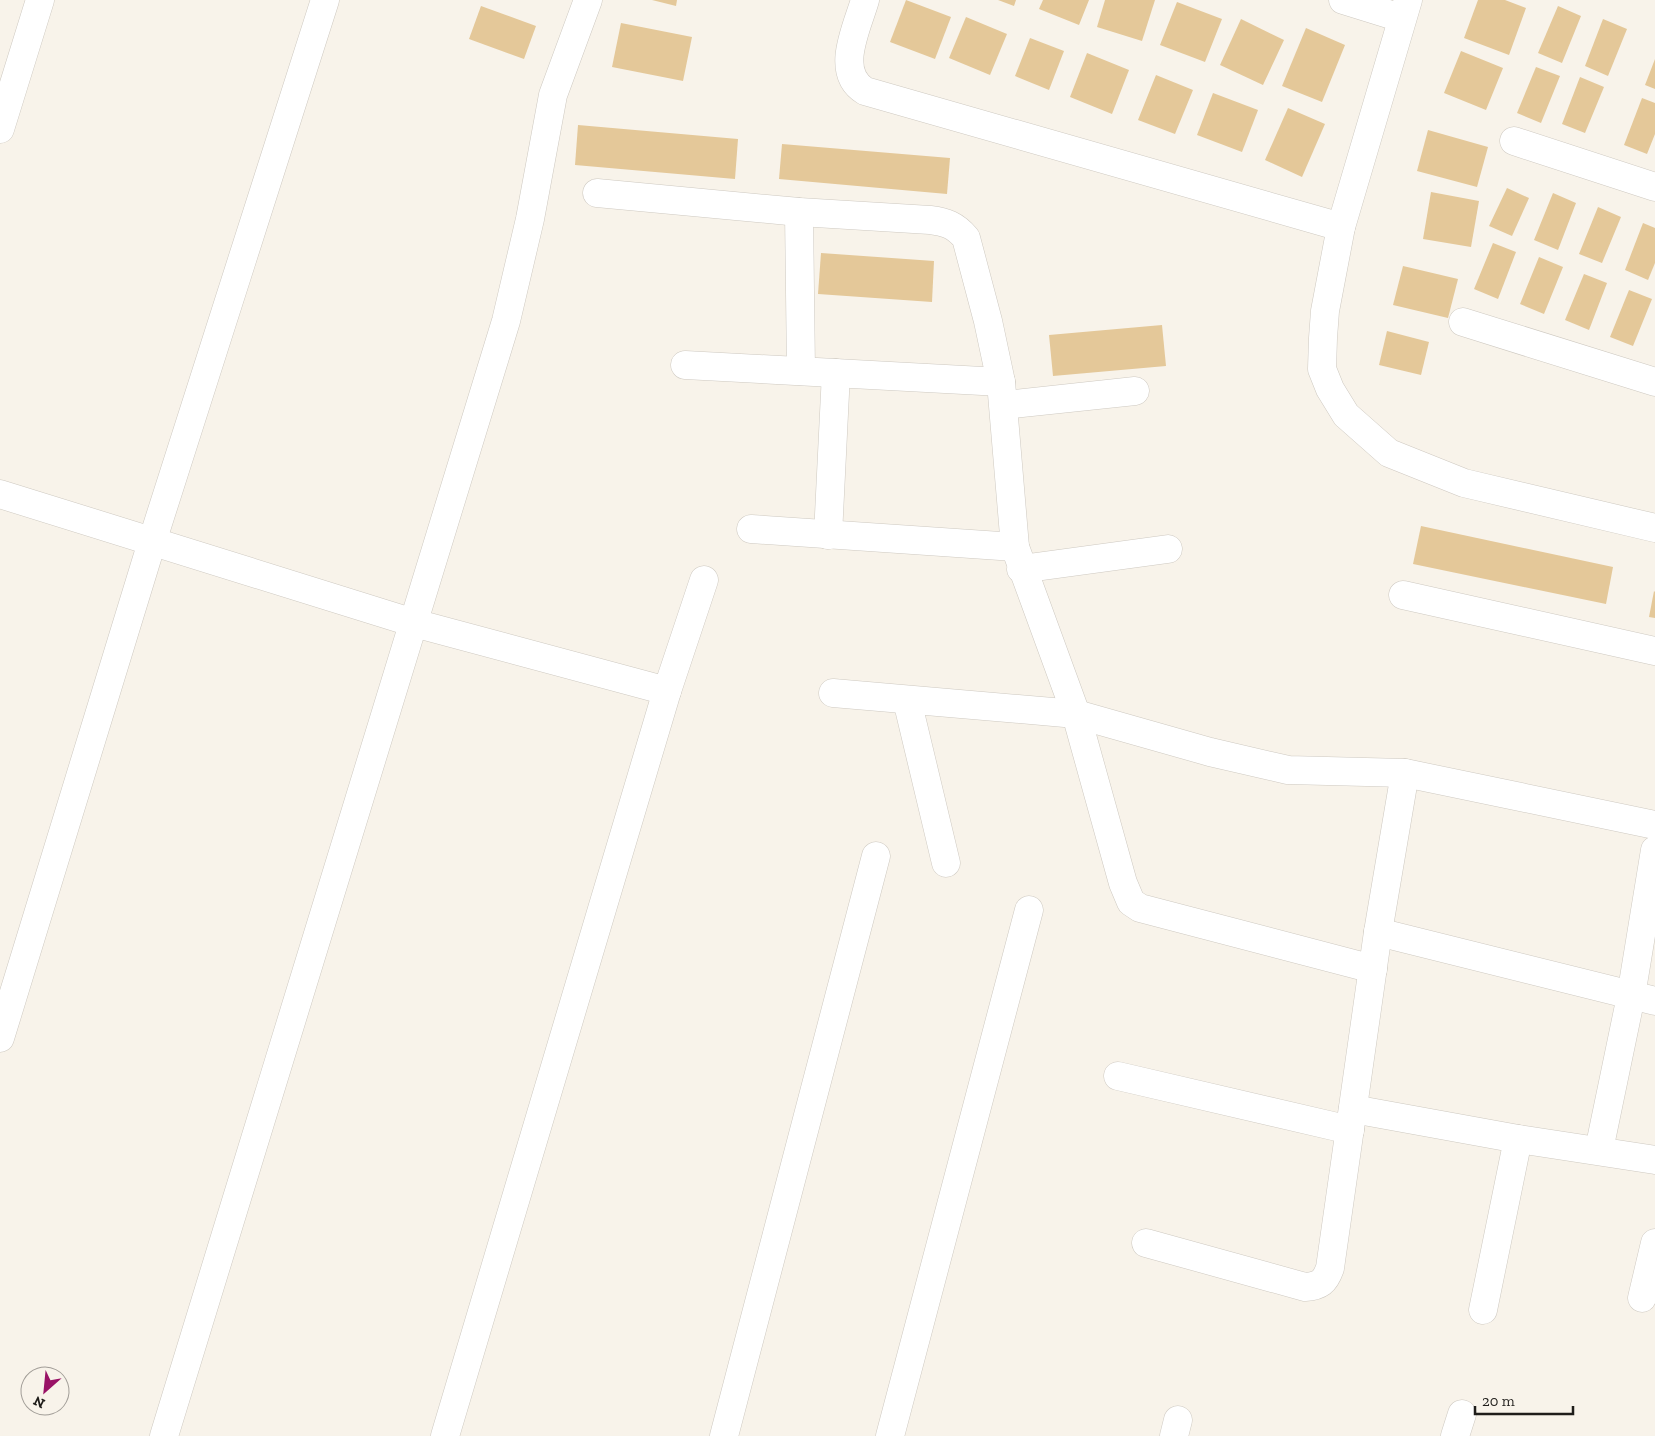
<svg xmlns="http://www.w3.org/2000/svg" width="1655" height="1436" font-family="'Zilla Slab',serif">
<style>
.building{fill:#e4c899}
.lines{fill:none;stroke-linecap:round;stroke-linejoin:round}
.minor-casing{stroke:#cec9c1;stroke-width:29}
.minor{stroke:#fff;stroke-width:28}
</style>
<rect width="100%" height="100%" fill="#f8f3ea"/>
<g class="building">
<polygon points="652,0 677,0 676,6"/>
<polygon points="906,0 951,17 935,59 890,42"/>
<polygon points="998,0 1016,0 1014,6"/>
<polygon points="1043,0 1089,0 1079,25 1039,9"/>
<polygon points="1105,0 1155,0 1142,41 1097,27"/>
<polygon points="1478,0 1505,0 1526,8 1509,55 1464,38"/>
<polygon points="1177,2 1222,19 1205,62 1160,45"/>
<polygon points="481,6 536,26 524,59 469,39"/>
<polygon points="1558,6 1581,16 1562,63 1538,53"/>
<polygon points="966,17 1007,34 990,75 949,58"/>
<polygon points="1241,19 1284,40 1263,85 1220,65"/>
<polygon points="1603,19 1627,29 1608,76 1585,66"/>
<polygon points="621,23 692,37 683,81 612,67"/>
<polygon points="1306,28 1345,45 1322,102 1282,86"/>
<polygon points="1030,38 1064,51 1049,90 1015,76"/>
<polygon points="1461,51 1503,68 1486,110 1444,93"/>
<polygon points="1087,53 1129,70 1112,114 1070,97"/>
<polygon points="1655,59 1655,89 1645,85"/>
<polygon points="1536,67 1560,76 1541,123 1517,113"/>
<polygon points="1156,75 1193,90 1175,134 1138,120"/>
<polygon points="1580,77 1604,87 1585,133 1562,124"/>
<polygon points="1213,93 1258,110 1242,152 1197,135"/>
<polygon points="1642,98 1655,103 1655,134 1647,154 1624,145"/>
<polygon points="1288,108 1325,124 1302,177 1265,160"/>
<polygon points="578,125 738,139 735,179 575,165"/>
<polygon points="1428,130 1488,147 1477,187 1417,171"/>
<polygon points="782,144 950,158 947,194 779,179"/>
<polygon points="1507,188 1529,198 1512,236 1489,226"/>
<polygon points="1431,192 1479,201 1471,247 1423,239"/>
<polygon points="1553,193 1576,203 1558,250 1534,240"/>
<polygon points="1598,207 1621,217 1602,263 1579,254"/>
<polygon points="1643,223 1655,228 1655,263 1648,280 1625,270"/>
<polygon points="1493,243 1516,252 1498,299 1474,289"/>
<polygon points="821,253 934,261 932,302 818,294"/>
<polygon points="1539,257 1563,267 1544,314 1520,304"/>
<polygon points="1403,266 1458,279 1448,318 1393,305"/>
<polygon points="1584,274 1607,283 1589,330 1565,320"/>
<polygon points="1629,290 1652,299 1633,346 1610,337"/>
<polygon points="1162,325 1166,366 1053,376 1049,335"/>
<polygon points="1387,331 1429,342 1421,375 1379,365"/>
<polygon points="1421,526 1613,567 1606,604 1413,564"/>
<polygon points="1654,591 1655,592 1655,618 1649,617"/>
</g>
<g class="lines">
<g class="minor-casing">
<g id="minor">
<path d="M 865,0 C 857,28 834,72 865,91 L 1341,227"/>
<polyline points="1343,0 1401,18"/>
<polyline points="1408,0 1341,227 1325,311 1323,338 1322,369 1330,389 1346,415 1389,453 1464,483 1655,528"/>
<polyline points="0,129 40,0"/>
<polyline points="1514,141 1655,187"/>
<path d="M 597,193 L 799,212 L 930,220 C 946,222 955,225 966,238 L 988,321 L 1001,382 L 1015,547 L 1076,714 L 1123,883 L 1131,902 L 1140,908 L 1373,969"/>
<polyline points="799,212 801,371"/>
<polyline points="1463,322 1655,382"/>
<polyline points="685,365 1001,382"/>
<polyline points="1004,405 1135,391"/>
<polyline points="0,494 414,623 667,691"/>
<polyline points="751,529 1015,547"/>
<polyline points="828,535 836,373"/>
<polyline points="1021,569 1168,549"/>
<polyline points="1403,595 1655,651"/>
<polyline points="833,693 1076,714 1210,752 1288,770 1405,773 1655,825"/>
<polyline points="907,700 946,863"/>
<polyline points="1378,932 1655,1001"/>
<polyline points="0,1038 152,542 325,0"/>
<polyline points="1118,1076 1350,1130"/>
<polyline points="1353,1109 1518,1139 1655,1160"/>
<polyline points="1599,1150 1631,996 1655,850"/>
<path d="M 1146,1243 L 1305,1287 C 1320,1286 1325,1282 1330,1268 L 1378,932 L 1405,773"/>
<polyline points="1642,1298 1655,1243"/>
<polyline points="1483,1310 1518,1139"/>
<polyline points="164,1436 506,321 530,219 553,95 588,0"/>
<polyline points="445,1436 667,691 704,580"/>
<polyline points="724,1436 876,856"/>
<polyline points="890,1436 1029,910"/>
<polyline points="1174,1436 1178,1420"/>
<polyline points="1455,1436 1462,1414"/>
</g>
</g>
<use href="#minor" class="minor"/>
</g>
<g transform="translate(45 1391) rotate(207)"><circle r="24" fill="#f8f3ea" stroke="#a19d97"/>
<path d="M0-4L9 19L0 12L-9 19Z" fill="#991266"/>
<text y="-8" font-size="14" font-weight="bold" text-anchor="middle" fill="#1f1d1a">N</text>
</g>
<path d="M1475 1406v8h98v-8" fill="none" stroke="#1f1d1a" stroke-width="2.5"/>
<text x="1482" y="1406" font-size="15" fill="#1f1d1a" stroke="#f8f3ea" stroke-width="4" paint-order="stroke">20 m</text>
</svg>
